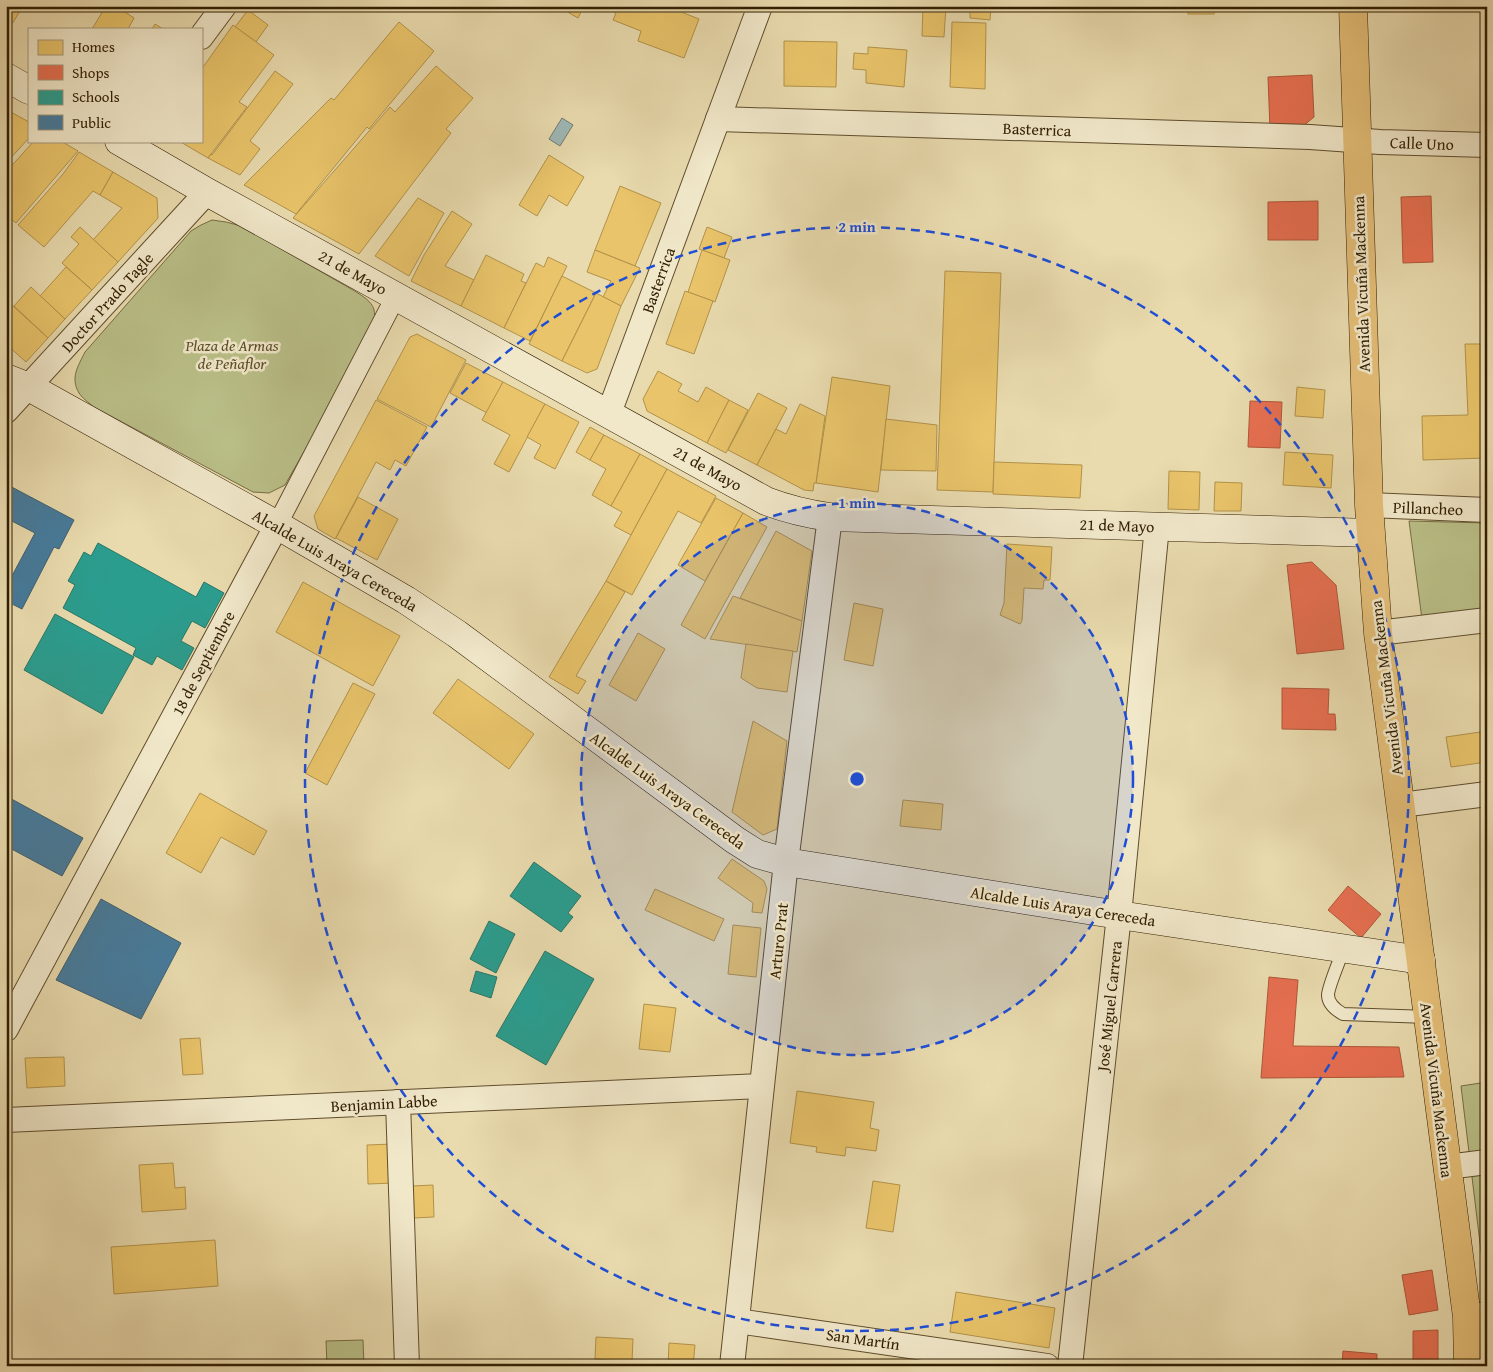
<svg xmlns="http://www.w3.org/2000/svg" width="1493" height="1372" font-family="'Gentium Book Plus',serif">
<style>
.green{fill:#babf88;stroke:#766e44}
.water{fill:#9eb8b7;stroke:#727a6e}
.homes{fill:#e9c46a;stroke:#b2924a}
.shops{fill:#e76f51;stroke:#b05739}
.schools{fill:#2a9d8f;stroke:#2c7764}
.public{fill:#457b9d;stroke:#3f5f6e}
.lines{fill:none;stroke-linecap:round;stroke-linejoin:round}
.service-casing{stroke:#5f4d2c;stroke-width:14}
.pedestrian-casing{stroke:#5f4d2c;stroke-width:21}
.minor-casing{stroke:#5f4d2c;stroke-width:26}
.secondary-casing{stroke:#311e01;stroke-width:29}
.primary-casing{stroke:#311e01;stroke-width:29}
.service{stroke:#f1e8ca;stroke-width:12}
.pedestrian{stroke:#f1e8ca;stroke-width:19}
.minor{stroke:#f1e8ca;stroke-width:24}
.secondary{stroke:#f1e8ca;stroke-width:28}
.primary{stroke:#e4be77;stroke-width:28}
.ring{fill:none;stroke:#1d4ed8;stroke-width:2.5;stroke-dasharray:9 6}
.labels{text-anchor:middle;stroke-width:5;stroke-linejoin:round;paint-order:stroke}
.street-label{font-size:16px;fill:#311e01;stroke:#f1e8ca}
.park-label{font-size:16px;font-style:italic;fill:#5a4e2a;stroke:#f1e8ca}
.centre{fill:#1d4ed8;stroke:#f1e8ca;stroke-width:2.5}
.ring-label{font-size:15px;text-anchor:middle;font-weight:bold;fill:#1d4ed8;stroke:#f1e8ca;stroke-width:5;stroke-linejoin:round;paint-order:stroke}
</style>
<rect width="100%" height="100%" fill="#e9dbae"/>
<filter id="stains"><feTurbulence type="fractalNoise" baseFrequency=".004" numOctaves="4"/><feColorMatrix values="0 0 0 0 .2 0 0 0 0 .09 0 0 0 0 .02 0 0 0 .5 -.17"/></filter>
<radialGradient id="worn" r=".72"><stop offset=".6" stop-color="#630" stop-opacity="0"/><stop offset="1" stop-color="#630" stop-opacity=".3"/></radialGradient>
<g class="green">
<path d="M 212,220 L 226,222 L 241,226 L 353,290 C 376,304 378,308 371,334 L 285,485 L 269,493 L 253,492 L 94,407 C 89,403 82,398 79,393 C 70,378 78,366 85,352 L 191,231 L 201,225 Z"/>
<polygon points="1409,521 1487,523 1487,612 1422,619"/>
<polygon points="1487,1082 1487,1301 1461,1086"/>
<polygon points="363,1340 364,1366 327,1366 326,1341"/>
</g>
<polygon class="water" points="562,118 573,125 560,146 549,139"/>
<g class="homes">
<polygon points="6,6 23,6 6,34"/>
<polygon points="106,6 116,6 134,18 128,29 92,29"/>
<polygon points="557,6 584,6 578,18"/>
<polygon points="600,6 666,6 699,19 684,58 638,41 641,31 613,20 616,13"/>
<polygon points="923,6 946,6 944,37 922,36"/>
<polygon points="970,6 991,6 990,20 970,18"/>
<rect x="1188" y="6" width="26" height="8"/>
<polygon points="248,10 268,25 256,42 235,27"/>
<polygon points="399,22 434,51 369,129 367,127 296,214 244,185 331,98 334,100"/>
<polygon points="952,22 986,23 985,89 950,87"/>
<polygon points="155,24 163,29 152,29"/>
<polygon points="233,25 274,55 239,102 247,107 208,158 179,141 201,141 201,70"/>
<polygon points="784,41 837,42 836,87 784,86"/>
<polygon points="868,47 907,50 904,87 866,83 866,70 853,69 854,53 868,54"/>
<polygon points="436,66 473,98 446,129 451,133 359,254 293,218 390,107 395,112"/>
<polygon points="275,71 293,84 250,141 260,149 240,175 208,158 211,154 212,155"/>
<polygon points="9,111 29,122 29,138 6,163 6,114"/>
<polygon points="34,141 61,141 78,151 16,223 6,215 6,172"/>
<polygon points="79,152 113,172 100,195 93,191 44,247 18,225 63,174"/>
<polygon points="549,155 584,177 567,206 549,195 537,216 519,205"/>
<polygon points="113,172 157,198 158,218 118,262 93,240 122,208 100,195"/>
<polygon points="620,186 661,203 635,266 595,250"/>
<polygon points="418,198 444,213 409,276 375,256"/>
<polygon points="452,211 472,224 445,266 474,280 461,306 411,281 424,255"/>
<polygon points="80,227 118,262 92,290 62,263 79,244 71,237"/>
<polygon points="707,227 732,237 724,258 699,249"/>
<polygon points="595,250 640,268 621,306 603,297 611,281 587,272"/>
<polygon points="702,250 730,260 715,302 688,292"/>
<polygon points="486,255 524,274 521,281 526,283 504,328 461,306"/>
<polygon points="548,257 567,266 530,341 504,328 536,263 544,267"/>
<polygon points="66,267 92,290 65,319 40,296"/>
<polygon points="945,271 1001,273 993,492 937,490"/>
<polygon points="562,276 596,293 562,361 529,344"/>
<polygon points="31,287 65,319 48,338 14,306"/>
<polygon points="685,291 713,301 694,354 666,344"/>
<polygon points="596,293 621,306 597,369 587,373 562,361"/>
<polygon points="12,305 48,338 26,362 6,344 6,312"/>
<polygon points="417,334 466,360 431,427 377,399 410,337"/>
<polygon points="1465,344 1487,344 1487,458 1423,460 1422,416 1468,415"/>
<polygon points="466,363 503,382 487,413 450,393"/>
<polygon points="658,371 682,384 678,391 698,402 706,387 729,400 707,443 647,411 643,399"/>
<polygon points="832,377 890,386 878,492 816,483"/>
<polygon points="503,382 545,404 509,472 494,464 510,435 482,420"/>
<polygon points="1297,387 1325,390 1323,418 1295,416"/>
<polygon points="758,393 787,408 757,465 728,450"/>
<polygon points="376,400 427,427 406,466 395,460 390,470 376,462 335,539 318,529 314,516"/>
<polygon points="729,400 748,410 726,453 707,443"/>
<polygon points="545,404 579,422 555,469 534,458 541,445 527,437"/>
<polygon points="800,404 825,416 816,483 814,483 813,491 804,490 757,465 776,429 786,434"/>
<polygon points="886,419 937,425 936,471 881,470"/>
<polygon points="590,427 604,435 590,460 576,452"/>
<polygon points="604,435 640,454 611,506 592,495 606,469 590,460"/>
<polygon points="1285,452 1333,455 1331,488 1283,485"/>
<polygon points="640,454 667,469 631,535 614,526 622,512 611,506"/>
<polygon points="994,462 1082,465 1080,498 993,494"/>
<polygon points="667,469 716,496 701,523 678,511 632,595 606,581"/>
<polygon points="1169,471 1200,472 1199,510 1168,509"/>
<polygon points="1215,482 1242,483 1241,511 1214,511"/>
<polygon points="358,497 398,519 377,560 336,538"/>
<polygon points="716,498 743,513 705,581 678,565"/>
<polygon points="743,513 767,527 705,639 681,625"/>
<polygon points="776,531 812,551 802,621 740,598"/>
<polygon points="1007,544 1052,547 1050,580 1044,580 1043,589 1024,588 1022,621 1020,624 1000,615 1004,603"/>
<polygon points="606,581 625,592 576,676 586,681 578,694 549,677"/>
<polygon points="303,582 400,636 373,686 276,632"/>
<polygon points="733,596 802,621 797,652 710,639"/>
<polygon points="854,603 883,609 873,666 844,660"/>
<polygon points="638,633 665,649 636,701 609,685"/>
<polygon points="746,644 793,651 787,692 757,688 741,678"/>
<polygon points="458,679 534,734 509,769 433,713"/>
<polygon points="353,683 375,694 327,785 305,773"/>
<polygon points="753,721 787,741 777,829 763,835 732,812"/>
<polygon points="1487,731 1487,762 1451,767 1446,737"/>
<polygon points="200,793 267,831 254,855 221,837 201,873 166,853"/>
<polygon points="903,800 943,804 941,830 900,826"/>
<polygon points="732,859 764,881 767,889 762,913 752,912 753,903 718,878"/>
<polygon points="655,889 724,919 714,941 645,910"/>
<polygon points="733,925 761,928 756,977 728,974"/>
<polygon points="644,1004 676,1008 670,1052 639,1049"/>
<polygon points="200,1038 203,1074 183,1075 180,1039"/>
<polygon points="64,1057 65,1086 27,1088 25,1058"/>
<polygon points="797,1091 874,1102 870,1128 879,1130 876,1151 846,1147 845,1156 816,1152 817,1147 790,1143"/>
<polygon points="393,1144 395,1183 368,1184 367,1145"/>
<polygon points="173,1163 175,1188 185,1187 186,1209 142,1212 139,1165"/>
<polygon points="873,1181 900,1185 893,1232 866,1228"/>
<polygon points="433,1185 434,1217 414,1218 412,1186"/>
<polygon points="215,1240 218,1286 114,1294 111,1247"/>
<polygon points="956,1292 1055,1308 1049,1348 950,1332"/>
<polygon points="596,1337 633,1339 632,1362 595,1359"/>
<polygon points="669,1343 695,1345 693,1366 668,1366"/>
</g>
<g class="shops">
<polygon points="1312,75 1314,117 1302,127 1270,129 1268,77"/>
<polygon points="1431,196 1433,262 1403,263 1401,197"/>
<polygon points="1318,201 1318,240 1268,240 1268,202"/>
<polygon points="1250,401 1282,402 1280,448 1248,447"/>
<polygon points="1312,562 1336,585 1344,649 1297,654 1287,565"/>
<polygon points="1282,688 1329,689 1328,714 1335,714 1336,730 1282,729"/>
<polygon points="1348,886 1381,914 1361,938 1328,910"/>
<polygon points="1269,977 1298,980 1293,1046 1399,1047 1404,1077 1261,1078"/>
<polygon points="1432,1270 1438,1310 1409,1315 1402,1275"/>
<polygon points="1438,1330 1438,1366 1401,1366 1401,1361 1413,1361 1413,1331"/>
<polygon points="1343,1351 1377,1354 1377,1366 1342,1366"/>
</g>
<g class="schools">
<polygon points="98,543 196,597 204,582 224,593 205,628 192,621 181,641 194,648 182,670 157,656 152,665 133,655 136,648 63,608 75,585 68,581 84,552 91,556"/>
<polygon points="55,614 134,657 102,714 24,670"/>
<polygon points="534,862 581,896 568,913 573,917 561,932 510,896"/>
<polygon points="489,921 515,934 496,973 470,959"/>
<polygon points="545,951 594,979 546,1065 496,1036"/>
<polygon points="476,971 497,977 491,998 470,991"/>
</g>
<g class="public">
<polygon points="6,484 74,520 59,549 54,547 22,609 6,601 6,587 35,533 6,518"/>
<polygon points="6,796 83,838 62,876 6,846"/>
<polygon points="101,899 181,943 141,1019 56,980"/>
</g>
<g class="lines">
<g class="service-casing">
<path id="service" d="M 1344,948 C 1341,957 1328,987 1328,995 C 1328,1004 1336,1010 1343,1014 L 1428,1017"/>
</g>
<g class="pedestrian-casing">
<polyline id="pedestrian" points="277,525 396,296"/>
</g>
<g class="minor-casing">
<g id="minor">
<polyline points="201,37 224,6"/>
<polyline points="718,119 1310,137 1380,142 1487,145"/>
<polyline points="6,411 207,192"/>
<polyline points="609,413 760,6"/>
<polyline points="1369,505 1487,510"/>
<polyline points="1378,633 1487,620"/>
<polyline points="1401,805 1487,794"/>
<polyline points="6,1029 277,525"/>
<polyline points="398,1102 407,1366"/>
<polyline points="6,1120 761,1086"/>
<polyline points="1447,1167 1487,1162"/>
<polyline points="1467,1317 1487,1314"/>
<polyline points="737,1321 1047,1366"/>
<polyline points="732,1366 786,862 830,517"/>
<polyline points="1070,1366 1119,915 1157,526"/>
</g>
</g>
<g class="secondary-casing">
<g id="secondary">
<polyline points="6,77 29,90"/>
<path d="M 119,141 L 207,192 L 766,501 C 787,509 808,514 830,517 L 1370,533"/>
<polyline points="6,378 29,387 56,402 277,525 406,600 457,634 735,840 757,854 786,862 1119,915 1421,960"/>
</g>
</g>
<g class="primary-casing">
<polyline id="primary" points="1353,6 1369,505 1378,633 1467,1317 1468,1366"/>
</g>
<use href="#service" class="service"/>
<use href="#pedestrian" class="pedestrian"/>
<use href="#minor" class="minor"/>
<use href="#secondary" class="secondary"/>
<use href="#primary" class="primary"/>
</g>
<circle cx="857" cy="779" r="276" fill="#1d4ed8" fill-opacity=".12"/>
<g class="ring">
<circle cx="857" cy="779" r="276"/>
<circle cx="857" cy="779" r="552"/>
</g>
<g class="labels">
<g class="street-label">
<text transform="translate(1037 129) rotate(2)" y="6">Basterrica</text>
<text transform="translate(1422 143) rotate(2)" y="6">Calle Uno</text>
<text transform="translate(353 272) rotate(29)" y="6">21 de Mayo</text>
<text transform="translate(658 280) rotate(-70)" y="6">Basterrica</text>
<text transform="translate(1361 284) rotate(-92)" y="6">Avenida Vicuña Mackenna</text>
<text transform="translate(107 302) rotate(-48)" y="6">Doctor Prado Tagle</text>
<text transform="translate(708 468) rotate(29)" y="6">21 de Mayo</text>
<text transform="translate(1428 508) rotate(2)" y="6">Pillancheo</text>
<text transform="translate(1117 525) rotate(2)" y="6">21 de Mayo</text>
<text transform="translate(335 560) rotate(30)" y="6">Alcalde Luis Araya Cereceda</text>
<text transform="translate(203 663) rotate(-62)" y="6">18 de Septiembre</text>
<text transform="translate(1386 688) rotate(-97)" y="6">Avenida Vicuña Mackenna</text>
<text transform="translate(668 790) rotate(36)" y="6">Alcalde Luis Araya Cereceda</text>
<text transform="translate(1063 906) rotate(9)" y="6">Alcalde Luis Araya Cereceda</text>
<text transform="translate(778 941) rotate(-84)" y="6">Arturo Prat</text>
<text transform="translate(1109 1006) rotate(-84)" y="6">José Miguel Carrera</text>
<text transform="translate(1437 1090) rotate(83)" y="6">Avenida Vicuña Mackenna</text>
<text transform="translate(384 1103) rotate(-3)" y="6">Benjamin Labbe</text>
<text transform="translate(863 1339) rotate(8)" y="6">San Martín</text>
</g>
<g class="park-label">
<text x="232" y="351">Plaza de Armas<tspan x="232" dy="18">de Peñaflor</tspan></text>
</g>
</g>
<circle cx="857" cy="779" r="8" class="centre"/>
<g class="ring-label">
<text x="857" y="232">2 min</text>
<text x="857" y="508">1 min</text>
</g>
<rect width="1493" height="1372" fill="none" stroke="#e9dbae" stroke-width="25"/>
<rect x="8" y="8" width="1478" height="1357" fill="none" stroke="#311e01" stroke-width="2.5"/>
<rect x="12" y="12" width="1468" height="1347" fill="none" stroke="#311e01"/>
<rect x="28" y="28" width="175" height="115" fill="#f1e8ca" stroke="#a4977a"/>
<rect x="38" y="40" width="25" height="15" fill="#e9c46a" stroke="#a4977a"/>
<text x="72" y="52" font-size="15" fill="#311e01">Homes</text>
<rect x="38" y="65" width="25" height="15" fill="#e76f51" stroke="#a4977a"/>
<text x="72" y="78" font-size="15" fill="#311e01">Shops</text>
<rect x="38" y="90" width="25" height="15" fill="#2a9d8f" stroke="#a4977a"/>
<text x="72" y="102" font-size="15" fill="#311e01">Schools</text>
<rect x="38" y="115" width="25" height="15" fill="#457b9d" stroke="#a4977a"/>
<text x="72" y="128" font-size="15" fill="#311e01">Public</text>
<rect width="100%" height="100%" filter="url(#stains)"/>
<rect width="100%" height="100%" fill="url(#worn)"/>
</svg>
